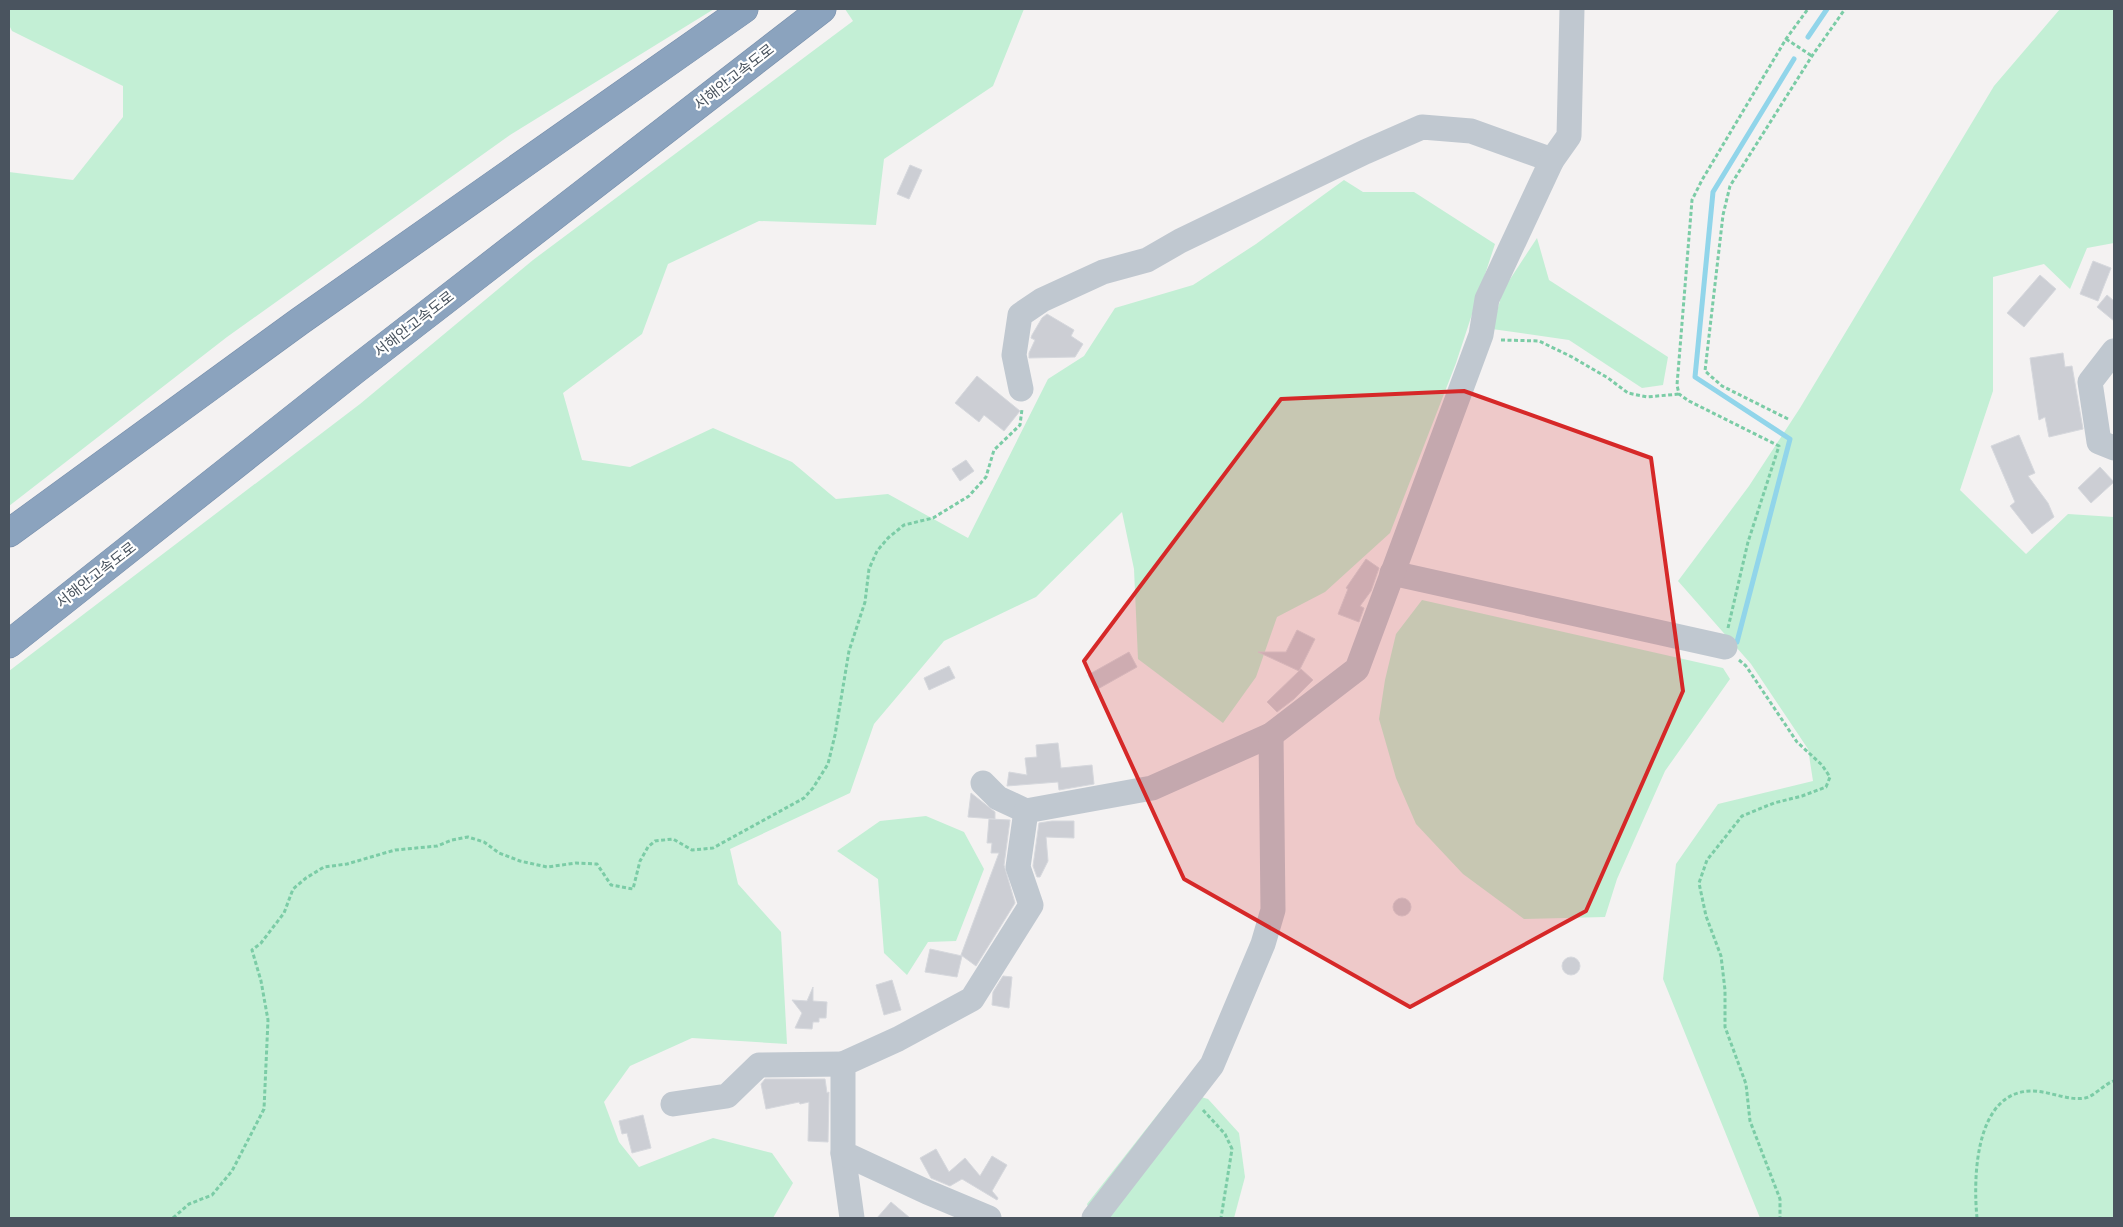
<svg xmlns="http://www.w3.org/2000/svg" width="2123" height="1227" font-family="'Sofia Sans Condensed','Noto Sans KR',sans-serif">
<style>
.green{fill:#c3efd5}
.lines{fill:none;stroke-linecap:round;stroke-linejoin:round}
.stream{stroke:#91d5ea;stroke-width:5}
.building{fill:#ccced4;stroke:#d6d8dd}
.highway-casing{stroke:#778eaa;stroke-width:29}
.path{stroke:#7bcca6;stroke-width:3;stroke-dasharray:4 2.5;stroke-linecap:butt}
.minor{stroke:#c0c8d0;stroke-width:25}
.highway{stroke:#8ba3be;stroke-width:28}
.marked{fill:#d62828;fill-opacity:0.2;stroke:#d62828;stroke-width:4;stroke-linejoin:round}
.labels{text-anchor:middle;stroke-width:4.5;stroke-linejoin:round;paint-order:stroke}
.street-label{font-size:15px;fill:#4a545f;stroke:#fff}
</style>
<rect width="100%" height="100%" fill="#f4f2f2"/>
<g class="green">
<polygon points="9,9 714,9 510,135 227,337 9,506 9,172 73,180 123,117 123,86 12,31 9,25"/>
<polygon points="845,9 1024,9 993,86 884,159 876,225 759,221 668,264 642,334 563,393 582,460 630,467 713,428 792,462 836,499 888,494 968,538 1048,379 1084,356 1115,308 1193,285 1256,244 1344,180 1363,192 1414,192 1495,244 1456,363 1390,533 1325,592 1277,617 1256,677 1223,723 1138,659 1134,569 1122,512 1036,597 944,641 874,724 850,793 730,849 738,884 781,932 787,1044 692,1038 630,1066 604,1102 619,1142 639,1167 713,1138 772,1153 793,1183 773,1218 9,1218 9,671 360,404 533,260 853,21"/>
<polygon points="2060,9 2114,9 2114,243 2087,248 2070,289 2044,264 1993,277 1993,391 1960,490 2026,554 2068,514 2114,517 2114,1218 1760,1218 1663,979 1676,864 1718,804 1813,781 1808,749 1751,664 1678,581 1749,486 1800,408 1994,86"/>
<polygon points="1537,238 1549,280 1668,357 1663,385 1642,388 1569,340 1492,329 1503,290"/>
<polygon points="1422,600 1723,668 1730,679 1665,771 1617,879 1605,917 1524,919 1463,874 1416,824 1396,778 1379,719 1385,680 1396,634"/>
<polygon points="926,816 964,832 984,869 956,941 928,942 907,975 884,953 878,879 837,851 880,821"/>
<polygon points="1177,1090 1208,1099 1239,1133 1245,1177 1234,1218 1092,1218 1087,1204"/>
</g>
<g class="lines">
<g class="stream">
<polyline points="1808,37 1827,9"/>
<polyline points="1737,642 1790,439 1695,377 1713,192 1794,59"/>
</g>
</g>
<g class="building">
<polygon points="910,165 922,170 909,199 897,194"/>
<polygon points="2093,261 2111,268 2098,301 2080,294"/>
<polygon points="2040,275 2056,289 2024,327 2007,313"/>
<polygon points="2107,295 2114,301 2114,321 2097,307"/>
<polygon points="1047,314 1074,330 1071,336 1083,344 1075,357 1029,358 1029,353 1035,340 1031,338 1032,335 1042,318"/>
<polygon points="2063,353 2065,367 2072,366 2083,429 2049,437 2045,417 2039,420 2030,358"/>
<polygon points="977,376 1020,411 1004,431 984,415 979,422 955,403"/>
<polygon points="2019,435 2035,473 2028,476 2048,503 2054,517 2032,534 2010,506 2015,502 1991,446"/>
<polygon points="966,460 974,471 960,481 952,469"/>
<polygon points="2100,467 2114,482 2091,503 2078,488"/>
<polygon points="1366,559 1379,568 1371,591 1360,606 1364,608 1359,622 1338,614 1348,589 1346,588"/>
<polygon points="1297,630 1315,639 1299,671 1301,669 1313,680 1294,699 1277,712 1267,702 1299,671 1258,652 1286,652"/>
<polygon points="1129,652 1137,667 1096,690 1088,675"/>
<polygon points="949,666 955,678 929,690 924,678"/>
<polygon points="1058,743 1061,768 1092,765 1094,784 1059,790 1058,782 1007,786 1009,772 1027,775 1025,758 1037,757 1036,745"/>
<polygon points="971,793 995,812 995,819 968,817"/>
<polygon points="989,819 1010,820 1004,865 1015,903 976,966 961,955 999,853 991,853 992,843 987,843"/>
<polygon points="1052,821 1074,821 1074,838 1046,837 1048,861 1040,877 1037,877 1033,866 1039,823"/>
<circle cx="1402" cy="907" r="9"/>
<polygon points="930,949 962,956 957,977 925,972"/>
<circle cx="1571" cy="966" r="9"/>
<polygon points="1003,976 1012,977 1009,1008 992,1005 993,992"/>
<polygon points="892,980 901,1010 884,1015 876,985"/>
<polygon points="813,987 813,1001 827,1002 826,1018 819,1018 819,1022 813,1022 812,1029 795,1028 802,1013 792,1000 807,1001"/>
<polygon points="765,1079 825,1079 827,1093 829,1092 828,1142 808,1141 809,1102 800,1104 799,1102 766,1109 761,1084"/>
<polygon points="643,1115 651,1148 632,1153 627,1133 622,1134 619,1121"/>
<polygon points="936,1149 949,1172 965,1158 980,1176 992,1156 1007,1165 992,1191 998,1198 997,1200 962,1179 950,1186 931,1178 920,1158"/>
<polygon points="891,1202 910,1218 877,1218"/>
</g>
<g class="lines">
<g class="highway-casing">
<g id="highway">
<polyline points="9,533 300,321 744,9"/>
<polyline points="9,644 355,370 822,9"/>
</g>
</g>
<g class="path">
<polyline points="1786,39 1812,56"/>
<polyline points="1501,340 1539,341 1572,357 1608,378 1628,393 1647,397 1679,394"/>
<polyline points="1788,419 1722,386 1705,371 1723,215 1730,186 1812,56 1845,9"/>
<polyline points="1728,628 1748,542 1779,446 1689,401 1679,394 1677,385 1692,200 1702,180 1786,39 1808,9"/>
<polyline points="1739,660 1746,666 1797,742 1822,765 1830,777 1826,787 1802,796 1774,803 1742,816 1707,860 1699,883 1706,916 1721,956 1725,990 1725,1027 1746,1084 1750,1121 1780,1199 1780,1218"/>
<polyline points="1203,1110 1225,1134 1232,1149 1221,1218"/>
<polyline points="173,1218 189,1204 212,1195 232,1171 264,1109 268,1020 261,981 252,950 261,943 284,913 293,889 306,878 324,867 347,864 395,850 437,846 452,840 468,837 484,842 499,853 520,861 547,867 576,863 597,864 611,885 633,889 640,861 648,847 655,841 673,839 692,850 713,848 804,798 813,788 828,764 835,735 849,651 865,602 869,569 877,551 888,538 904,525 933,518 969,496 986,477 994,450 1020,425 1022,409"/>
<path d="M 1977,1218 C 1973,1177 1975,1091 2032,1091 C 2050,1091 2067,1101 2085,1098 C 2095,1096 2104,1084 2114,1081"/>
</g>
<g class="minor">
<polyline points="2114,351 2090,382 2099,442 2114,448"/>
<polyline points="1021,389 1014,355 1020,315 1042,300 1103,272 1147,260 1180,241 1365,152 1422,127 1471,131 1552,160"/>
<polyline points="1392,573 1725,647"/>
<polyline points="983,783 998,798 1026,811"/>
<polyline points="673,1104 727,1096 759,1065 843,1064"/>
<polyline points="843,1153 852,1218"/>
<polyline points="989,1218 927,1192 843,1153 843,1064 898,1039 972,999 1031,905 1018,867 1026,811 1152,788 1271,735 1357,669 1481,335 1487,299 1552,160 1569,136 1572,9"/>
<polyline points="1094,1218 1212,1065 1263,944 1273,910 1271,735"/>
</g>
<use href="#highway" class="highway"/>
</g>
<path class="marked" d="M 1464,391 L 1651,458 L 1683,691 L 1586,911 L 1410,1007 L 1184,879 L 1084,661 L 1281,399 Z"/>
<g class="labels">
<g class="street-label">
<text transform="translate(734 77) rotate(-38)" y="5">서해안고속도로</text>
<text transform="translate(414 324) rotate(-38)" y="5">서해안고속도로</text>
<text transform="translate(96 575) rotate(-38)" y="5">서해안고속도로</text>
</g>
</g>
<rect width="2123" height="1227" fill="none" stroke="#4a545f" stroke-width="20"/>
</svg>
